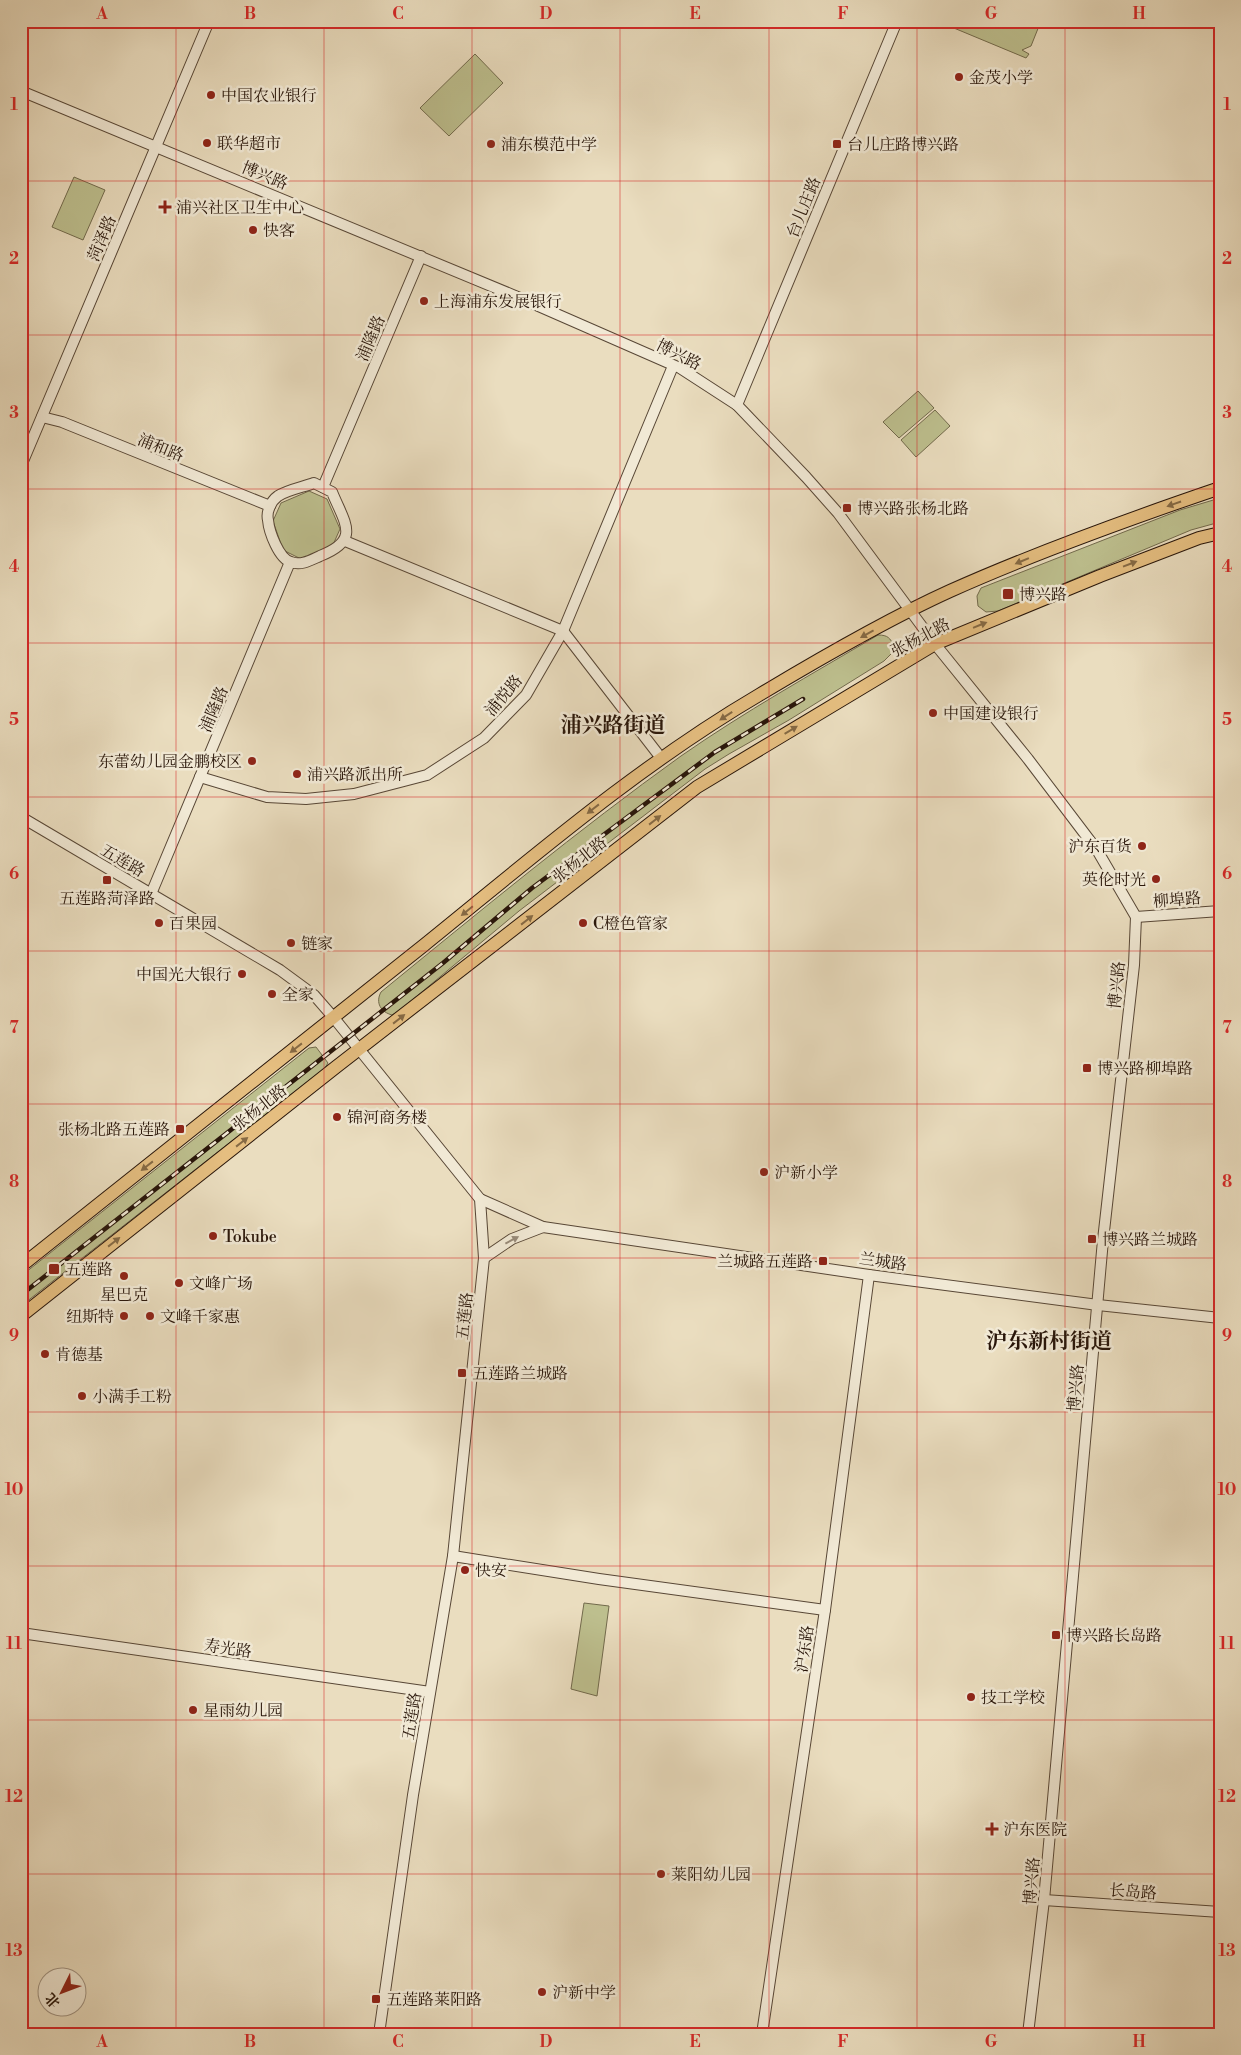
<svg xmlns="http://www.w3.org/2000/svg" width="1241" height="2055" font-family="'Libre Bodoni','Noto Serif SC',serif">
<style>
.green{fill:#bdbf8e;stroke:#726a4c}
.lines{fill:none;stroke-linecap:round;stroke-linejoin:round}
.minor-casing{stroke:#584736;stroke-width:12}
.major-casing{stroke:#281509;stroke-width:14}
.minor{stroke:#f1e9d5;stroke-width:10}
.major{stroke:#e5be80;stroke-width:12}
.rail-casing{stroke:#281509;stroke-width:4.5}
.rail{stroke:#f1e9d5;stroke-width:2.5;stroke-dasharray:8;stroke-linecap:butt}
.oneway{fill:#866a44}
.oneway2{fill:#978a79}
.grid{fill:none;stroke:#d62828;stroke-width:1;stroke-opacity:0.55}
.poi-dot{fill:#8f2418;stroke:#f1e9d5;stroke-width:2}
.labels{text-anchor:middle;stroke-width:5;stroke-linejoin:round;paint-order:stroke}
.poi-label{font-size:16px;fill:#281509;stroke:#f1e9d5;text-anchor:start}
.street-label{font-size:16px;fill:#281509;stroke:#f1e9d5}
.district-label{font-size:21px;font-weight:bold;fill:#281509;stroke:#f1e9d5}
.neatline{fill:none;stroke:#d62828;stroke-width:2}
.grid-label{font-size:16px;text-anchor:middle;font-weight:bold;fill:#d62828}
</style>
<rect width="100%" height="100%" fill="#eaddbf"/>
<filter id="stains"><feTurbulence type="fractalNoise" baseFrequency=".004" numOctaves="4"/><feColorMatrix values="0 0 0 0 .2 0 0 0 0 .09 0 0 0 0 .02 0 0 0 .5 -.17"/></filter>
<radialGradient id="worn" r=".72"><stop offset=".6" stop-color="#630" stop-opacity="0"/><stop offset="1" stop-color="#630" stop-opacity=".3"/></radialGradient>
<g class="green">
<polygon points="937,21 1041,21 1031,46 1022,50 1029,54 1026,58"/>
<polygon points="475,54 503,83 449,136 420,108"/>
<polygon points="74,177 105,190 83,240 52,227"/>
<polygon points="918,391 934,408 899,438 883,422"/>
<polygon points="935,410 950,426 916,457 901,440"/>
<polygon points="309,491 327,499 340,529 332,547 301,559 283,550 273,521 281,503"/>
<polygon points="1220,498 1220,522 1191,530 998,611 986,612 978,606 977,596 981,588 1180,510"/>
<path d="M 878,635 C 888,635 890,638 894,646 L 892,653 L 884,661 L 789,720 L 729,754 L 705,769 L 519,911 L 399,1011 L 392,1015 C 381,1012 375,1003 381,992 C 479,912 578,830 681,756 C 744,712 812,674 878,635 Z"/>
<polygon points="316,1047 328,1063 325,1068 21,1306 21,1276 309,1048"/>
<polygon points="584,1603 609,1606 597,1696 571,1689"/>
</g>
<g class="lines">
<g class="minor-casing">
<g id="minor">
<polyline points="21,91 520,298 680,368 737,405 806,477 838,513 935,644 1028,759 1097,850 1136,917 1134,965 1103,1240 1044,1900 1028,2034"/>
<polyline points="737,405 897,21"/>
<polyline points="42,417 62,422 270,506"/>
<polyline points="21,466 209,21"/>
<path d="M 314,483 L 332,492 C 345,524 361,540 320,556 C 311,560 301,566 291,562 C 279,559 269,532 268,520 C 266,512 271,501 278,496 C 287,490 303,487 314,483 Z"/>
<polyline points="323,487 421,256"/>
<polyline points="345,541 563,631 661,758"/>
<polyline points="200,777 267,797 306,799 354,794 427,775 484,738 526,695 563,631 673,366"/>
<polyline points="21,817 280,970 314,995 334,1018 480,1199 484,1258 453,1556 413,1795 379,2034"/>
<polyline points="151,894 290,562"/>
<polyline points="1136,917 1220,911"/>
<polyline points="480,1199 543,1227 869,1275 1098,1305 1220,1318"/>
<polyline points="484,1258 512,1239 543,1227"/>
<polyline points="453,1556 599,1579 825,1610"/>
<polyline points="21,1633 430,1692"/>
<polyline points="1044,1900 1220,1912"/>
<polyline points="762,2034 825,1610 869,1275"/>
</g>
</g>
<g class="major-casing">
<g id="major">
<path d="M 21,1266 C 155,1159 290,1053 423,946 C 532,858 638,766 759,695 C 819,659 886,620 950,591 C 1037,552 1129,519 1220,488"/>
<polyline points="21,1316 336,1067 697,787 935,644 1100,576 1199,538 1220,533"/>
</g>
</g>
<use href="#minor" class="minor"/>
<use href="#major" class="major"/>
<g class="rail-casing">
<polyline id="rail" points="21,1295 443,963 532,888 715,752 803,699"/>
</g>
<use href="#rail" class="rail"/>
</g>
<defs><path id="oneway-solid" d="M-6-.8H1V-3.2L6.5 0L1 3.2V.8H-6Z" transform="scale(1.25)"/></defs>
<g class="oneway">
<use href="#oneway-solid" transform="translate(1174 504) rotate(161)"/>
<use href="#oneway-solid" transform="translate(1022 561) rotate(157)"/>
<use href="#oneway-solid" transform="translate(1130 564) rotate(-21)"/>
<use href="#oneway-solid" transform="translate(980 625) rotate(-22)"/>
<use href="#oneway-solid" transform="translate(867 634) rotate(151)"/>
<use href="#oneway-solid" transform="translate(726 716) rotate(147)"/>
<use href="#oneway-solid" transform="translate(791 730) rotate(-31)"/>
<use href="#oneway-solid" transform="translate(593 809) rotate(142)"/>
<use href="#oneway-solid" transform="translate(655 820) rotate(-38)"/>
<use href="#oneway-solid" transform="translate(467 911) rotate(141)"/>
<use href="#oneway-solid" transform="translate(527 920) rotate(-38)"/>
<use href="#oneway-solid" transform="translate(399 1019) rotate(-38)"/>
<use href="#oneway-solid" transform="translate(296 1048) rotate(142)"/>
<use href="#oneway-solid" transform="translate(242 1142) rotate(-38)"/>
<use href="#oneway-solid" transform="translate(147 1166) rotate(142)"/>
<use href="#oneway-solid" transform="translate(114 1242) rotate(-38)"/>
</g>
<use class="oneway2" href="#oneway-solid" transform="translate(512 1240) rotate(-28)"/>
<path class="grid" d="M 176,21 L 176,2034M 324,21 L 324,2034M 472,21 L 472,2034M 620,21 L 620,2034M 769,21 L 769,2034M 917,21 L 917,2034M 1065,21 L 1065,2034M 21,181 L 1220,181M 21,335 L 1220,335M 21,489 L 1220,489M 21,643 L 1220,643M 21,797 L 1220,797M 21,951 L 1220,951M 21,1104 L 1220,1104M 21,1258 L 1220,1258M 21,1412 L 1220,1412M 21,1566 L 1220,1566M 21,1720 L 1220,1720M 21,1874 L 1220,1874"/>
<g class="poi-dot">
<circle cx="959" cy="77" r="5"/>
<circle cx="211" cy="95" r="5"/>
<circle cx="207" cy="143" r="5"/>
<circle cx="491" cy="144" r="5"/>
<rect x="832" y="139" width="10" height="10" rx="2.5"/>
<path d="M162.5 199.5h5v5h5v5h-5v5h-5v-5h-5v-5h5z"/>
<circle cx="253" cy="230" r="5"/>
<circle cx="424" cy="301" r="5"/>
<rect x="842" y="503" width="10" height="10" rx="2.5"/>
<rect x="1002" y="588" width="12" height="12" rx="2.5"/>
<circle cx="933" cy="713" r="5"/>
<circle cx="252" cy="761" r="5"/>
<circle cx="297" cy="774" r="5"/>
<circle cx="1142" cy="846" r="5"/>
<circle cx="1156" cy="879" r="5"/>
<rect x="102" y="875" width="10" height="10" rx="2.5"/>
<circle cx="159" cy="923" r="5"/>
<circle cx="583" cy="923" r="5"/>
<circle cx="291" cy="943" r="5"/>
<circle cx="242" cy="974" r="5"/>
<circle cx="272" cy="994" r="5"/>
<rect x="1082" y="1063" width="10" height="10" rx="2.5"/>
<circle cx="337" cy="1117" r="5"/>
<rect x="175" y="1124" width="10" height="10" rx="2.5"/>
<circle cx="764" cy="1172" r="5"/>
<circle cx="213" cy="1236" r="5"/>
<rect x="1087" y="1234" width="10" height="10" rx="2.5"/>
<rect x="818" y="1256" width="10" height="10" rx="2.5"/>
<rect x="48" y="1263" width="12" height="12" rx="2.5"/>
<circle cx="124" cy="1276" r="5"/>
<circle cx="179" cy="1283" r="5"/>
<circle cx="124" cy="1316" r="5"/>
<circle cx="150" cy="1316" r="5"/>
<circle cx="45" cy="1354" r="5"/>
<rect x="457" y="1368" width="10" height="10" rx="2.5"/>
<circle cx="82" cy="1396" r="5"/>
<circle cx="465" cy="1570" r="5"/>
<rect x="1051" y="1630" width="10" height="10" rx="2.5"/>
<circle cx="971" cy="1697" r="5"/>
<circle cx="193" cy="1710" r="5"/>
<path d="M989.5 1821.5h5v5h5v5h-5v5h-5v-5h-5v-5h5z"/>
<circle cx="661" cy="1874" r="5"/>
<circle cx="542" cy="1992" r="5"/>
<rect x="371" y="1994" width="10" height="10" rx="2.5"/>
</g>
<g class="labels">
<g class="poi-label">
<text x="969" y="83">金茂小学</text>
<text x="221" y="101">中国农业银行</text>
<text x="217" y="149">联华超市</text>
<text x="501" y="150">浦东模范中学</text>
<text x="847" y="150">台儿庄路博兴路</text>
<text x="176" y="213">浦兴社区卫生中心</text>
<text x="263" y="236">快客</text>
<text x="434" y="307">上海浦东发展银行</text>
<text x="857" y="514">博兴路张杨北路</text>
<text x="1019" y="600">博兴路</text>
<text x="943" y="719">中国建设银行</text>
<text x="242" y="767" text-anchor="end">东蕾幼儿园金鹏校区</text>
<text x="307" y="780">浦兴路派出所</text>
<text x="1132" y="852" text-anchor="end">沪东百货</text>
<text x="1146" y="885" text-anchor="end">英伦时光</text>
<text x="107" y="904" text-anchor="middle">五莲路菏泽路</text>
<text x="169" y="929">百果园</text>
<text x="593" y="929">C橙色管家</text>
<text x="301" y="949">链家</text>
<text x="232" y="980" text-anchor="end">中国光大银行</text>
<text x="282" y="1000">全家</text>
<text x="1097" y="1074">博兴路柳埠路</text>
<text x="347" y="1123">锦河商务楼</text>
<text x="170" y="1135" text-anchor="end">张杨北路五莲路</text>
<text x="774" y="1178">沪新小学</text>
<text x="223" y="1242">Tokube</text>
<text x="1102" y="1245">博兴路兰城路</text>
<text x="813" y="1267" text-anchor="end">兰城路五莲路</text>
<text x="65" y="1275">五莲路</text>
<text x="189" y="1289">文峰广场</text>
<text x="124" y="1300" text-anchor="middle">星巴克</text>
<text x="114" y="1322" text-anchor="end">纽斯特</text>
<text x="160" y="1322">文峰千家惠</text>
<text x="55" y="1360">肯德基</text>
<text x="472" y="1379">五莲路兰城路</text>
<text x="92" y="1402">小满手工粉</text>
<text x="475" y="1576">快安</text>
<text x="1066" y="1641">博兴路长岛路</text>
<text x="981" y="1703">技工学校</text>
<text x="203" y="1716">星雨幼儿园</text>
<text x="1003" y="1835">沪东医院</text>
<text x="671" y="1880">莱阳幼儿园</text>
<text x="552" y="1998">沪新中学</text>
<text x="386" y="2005">五莲路莱阳路</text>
</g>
<g class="street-label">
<text transform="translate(265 175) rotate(22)" y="6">博兴路</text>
<text transform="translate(803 207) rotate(-68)" y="6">台儿庄路</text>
<text transform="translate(101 238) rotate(-67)" y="6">菏泽路</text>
<text transform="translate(370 338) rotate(-67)" y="6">浦隆路</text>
<text transform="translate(679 354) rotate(27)" y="6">博兴路</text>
<text transform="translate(161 447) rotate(22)" y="6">浦和路</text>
<text transform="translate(920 637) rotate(-28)" y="6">张杨北路</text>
<text transform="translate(503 695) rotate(-50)" y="6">浦悦路</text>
<text transform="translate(213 709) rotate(-67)" y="6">浦隆路</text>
<text transform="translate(579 859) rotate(-38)" y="6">张杨北路</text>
<text transform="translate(123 860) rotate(30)" y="6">五莲路</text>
<text transform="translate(1177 899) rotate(-5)" y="6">柳埠路</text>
<text transform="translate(1116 985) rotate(-84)" y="6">博兴路</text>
<text transform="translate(259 1107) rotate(-38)" y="6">张杨北路</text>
<text transform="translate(883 1261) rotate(8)" y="6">兰城路</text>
<text transform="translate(464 1316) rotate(-84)" y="6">五莲路</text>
<text transform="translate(1075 1388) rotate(-85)" y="6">博兴路</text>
<text transform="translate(228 1648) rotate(8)" y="6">寿光路</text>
<text transform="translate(804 1649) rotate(-82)" y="6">沪东路</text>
<text transform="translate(411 1716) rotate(-81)" y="6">五莲路</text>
<text transform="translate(1031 1881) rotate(-85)" y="6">博兴路</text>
<text transform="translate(1133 1891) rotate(4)" y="6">长岛路</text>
</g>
<g class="district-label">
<text x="613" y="732">浦兴路街道</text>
<text x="1049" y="1348">沪东新村街道</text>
</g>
</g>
<rect width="1241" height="2055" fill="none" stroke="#eaddbf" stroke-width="55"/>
<g transform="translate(62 1992) rotate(228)"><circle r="24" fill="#f1e9d5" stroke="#a19483"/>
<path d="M0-4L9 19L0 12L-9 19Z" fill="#8f2418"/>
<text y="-8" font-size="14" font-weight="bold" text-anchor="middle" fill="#281509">北</text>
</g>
<rect x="28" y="28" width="1186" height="2000" class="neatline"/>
<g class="grid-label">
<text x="102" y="19">A</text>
<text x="250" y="19">B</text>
<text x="398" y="19">C</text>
<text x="546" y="19">D</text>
<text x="695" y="19">E</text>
<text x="843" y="19">F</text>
<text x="991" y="19">G</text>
<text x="1139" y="19">H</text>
<text x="14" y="110">1</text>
<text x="1227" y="110">1</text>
<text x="14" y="264">2</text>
<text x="1227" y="264">2</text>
<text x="14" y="418">3</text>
<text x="1227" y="418">3</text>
<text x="14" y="572">4</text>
<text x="1227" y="572">4</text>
<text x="14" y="725">5</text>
<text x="1227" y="725">5</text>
<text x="14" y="879">6</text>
<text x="1227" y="879">6</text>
<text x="14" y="1033">7</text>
<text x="1227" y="1033">7</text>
<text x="14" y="1187">8</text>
<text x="1227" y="1187">8</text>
<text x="14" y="1341">9</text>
<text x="1227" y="1341">9</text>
<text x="14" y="1495">10</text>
<text x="1227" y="1495">10</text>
<text x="14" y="1649">11</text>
<text x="1227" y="1649">11</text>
<text x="14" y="1802">12</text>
<text x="1227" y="1802">12</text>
<text x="14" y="1956">13</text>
<text x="1227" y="1956">13</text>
<text x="102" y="2047">A</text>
<text x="250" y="2047">B</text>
<text x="398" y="2047">C</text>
<text x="546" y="2047">D</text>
<text x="695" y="2047">E</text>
<text x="843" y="2047">F</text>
<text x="991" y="2047">G</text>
<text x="1139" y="2047">H</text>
</g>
<rect width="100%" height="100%" filter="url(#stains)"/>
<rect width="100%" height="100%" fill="url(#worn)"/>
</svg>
